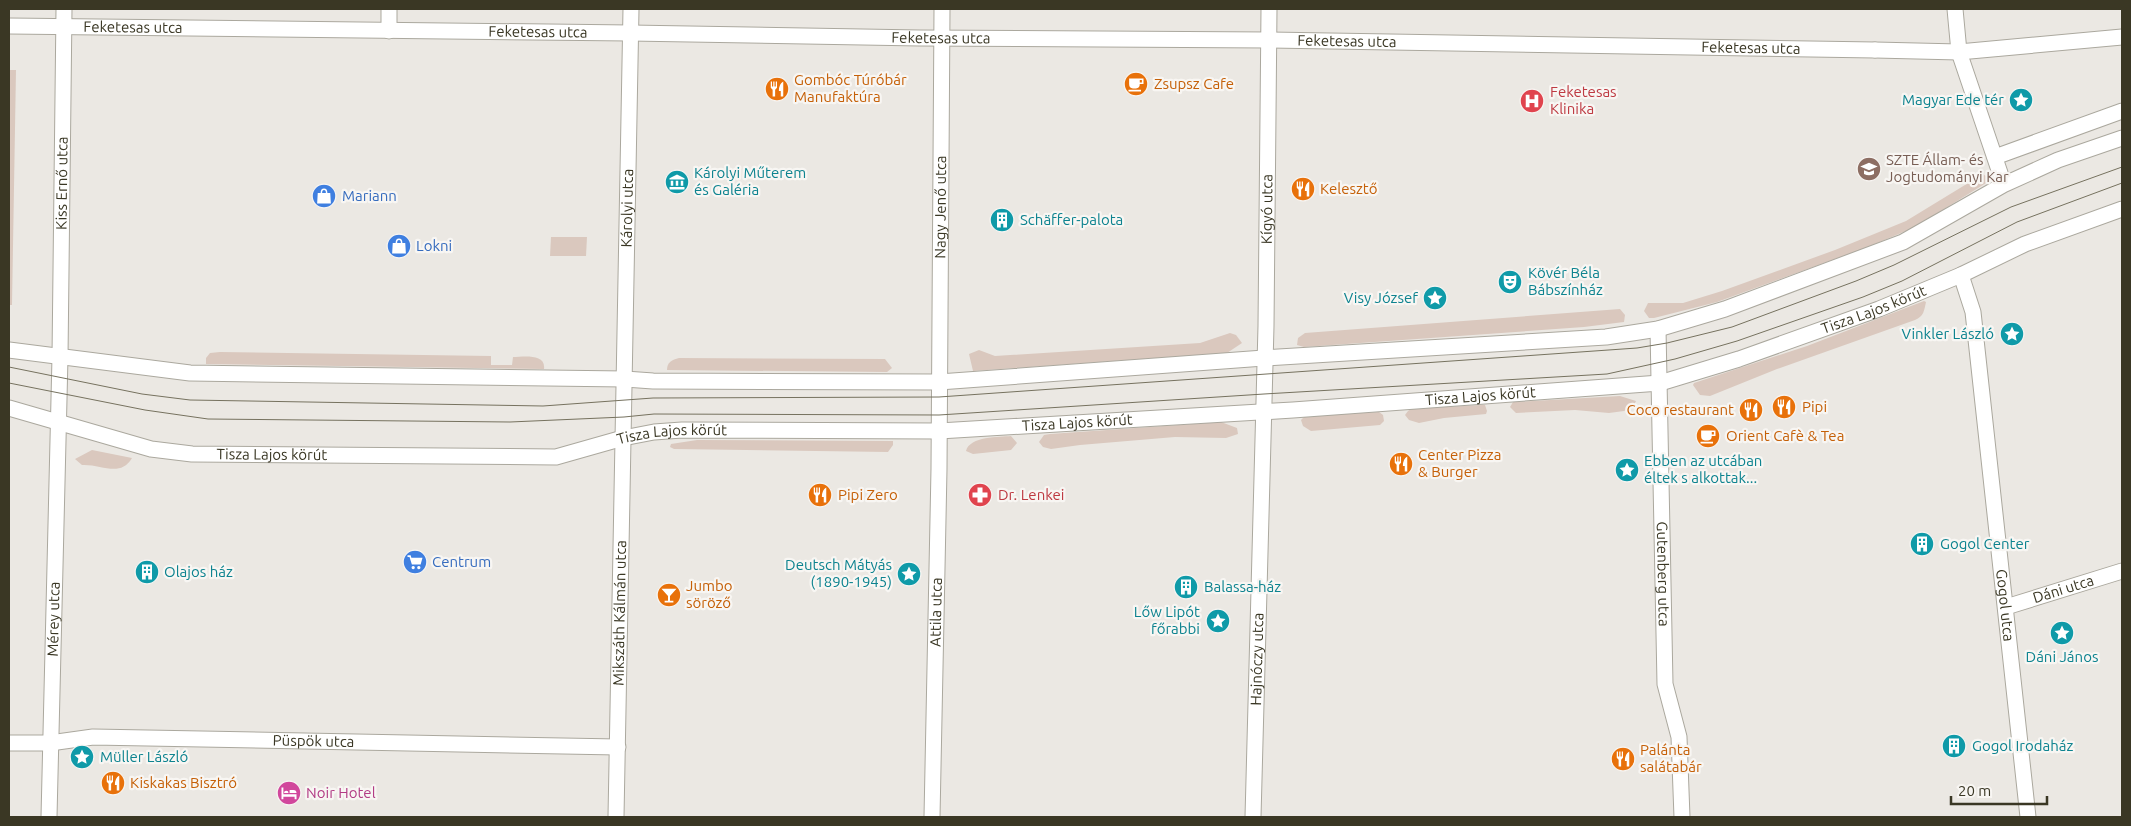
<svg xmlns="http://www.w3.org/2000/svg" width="2131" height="826" font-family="Ubuntu,sans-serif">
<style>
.green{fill:#dac8be}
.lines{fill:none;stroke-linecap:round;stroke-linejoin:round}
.pedestrian-casing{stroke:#aba89e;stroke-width:17}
.minor-casing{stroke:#aba89e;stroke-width:17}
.tertiary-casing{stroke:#aba89e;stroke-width:17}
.pedestrian{stroke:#fff;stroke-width:15}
.minor{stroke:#fff;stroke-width:15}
.tertiary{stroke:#fff;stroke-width:15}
.tram{stroke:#76725f;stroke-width:1}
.labels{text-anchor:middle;stroke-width:4.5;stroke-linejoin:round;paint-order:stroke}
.street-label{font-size:15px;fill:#3a3724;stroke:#f8f6f3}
.food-label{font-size:15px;fill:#c56008;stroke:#f8f6f3;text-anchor:start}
.health-label{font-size:15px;fill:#be3a42;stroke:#f8f6f3;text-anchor:start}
.culture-label{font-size:15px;fill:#0d838f;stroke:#f8f6f3;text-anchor:start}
.education-label{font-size:15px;fill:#785e54;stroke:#f8f6f3;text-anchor:start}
.shop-label{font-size:15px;fill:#366cbe;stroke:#f8f6f3;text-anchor:start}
.hotel-label{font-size:15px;fill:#b23c85;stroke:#f8f6f3;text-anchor:start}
</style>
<rect width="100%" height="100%" fill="#ebe8e3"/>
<g class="green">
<polygon points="9,70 16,70 12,305 9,305"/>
<polygon points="1983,174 1991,180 1915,227 1868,247 1717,302 1654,318 1649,318 1644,311 1648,303 1683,303 1722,291 1835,250 1906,221"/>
<polygon points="551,237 587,237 586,256 550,256"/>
<path d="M 1924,301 L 1926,302 C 1924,311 1924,316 1915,320 L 1777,369 L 1710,396 L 1700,395 L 1693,385 L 1694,383 L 1807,346 Z"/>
<polygon points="1620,309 1625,315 1624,322 1584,327 1304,347 1297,345 1298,338 1305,333"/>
<polygon points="1230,333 1236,335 1242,343 1227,353 973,371 969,354 979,350 995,356 1200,343"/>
<path d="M 220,352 L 491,356 L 491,365 L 512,365 L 513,357 C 523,357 546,353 544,369 L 206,364 L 206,358 L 210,353 Z"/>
<path d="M 679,358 L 885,359 L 892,368 L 887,372 L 667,370 C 667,362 672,360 679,358 Z"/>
<polygon points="1620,396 1636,401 1633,407 1624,411 1609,413 1575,410 1516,413 1510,407 1513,402"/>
<polygon points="1481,405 1485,405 1487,411 1486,414 1444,418 1419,423 1409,420 1405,415 1408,411 1411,409"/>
<polygon points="1379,412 1383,415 1384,421 1380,425 1311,431 1303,426 1301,420 1305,416"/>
<polygon points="1221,422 1237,428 1238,434 1226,438 1175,437 1080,445 1051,449 1043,447 1039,442 1044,435 1050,434"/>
<path d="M 1011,436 L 1017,443 L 1011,450 L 973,454 L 966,451 C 970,436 999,437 1011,436 Z"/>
<polygon points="697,440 893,441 893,445 888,452 674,449 670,447 671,444"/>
<path d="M 92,450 L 132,458 C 120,478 102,464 82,465 L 75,459 Z"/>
</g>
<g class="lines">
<g class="pedestrian-casing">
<g id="pedestrian">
<polyline points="1955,9 1959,52 2000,173"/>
<polyline points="1875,50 1959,52 2122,37"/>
<polyline points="1995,157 2122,111"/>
</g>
</g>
<g class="minor-casing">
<g id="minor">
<polyline points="389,9 389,31"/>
<path id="s1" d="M 9,26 L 630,33 L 920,38 L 1269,40 L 1875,50"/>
<path id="s2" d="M 1961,275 L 1973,312 L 2028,817"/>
<path id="s3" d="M 1658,329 L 1665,684 L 1679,737 L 1682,817"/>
<path id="s4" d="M 2006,607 L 2122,571"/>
<path id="s5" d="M 9,743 L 50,743 L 93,737 L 618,747"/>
<path id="s6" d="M 49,817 L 60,357 L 64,9"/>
<path id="s7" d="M 616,817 L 631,9"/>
<path id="s8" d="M 932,817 L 939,469 L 942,9"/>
<path id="s9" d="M 1253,817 L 1266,326 L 1269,9"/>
</g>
</g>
<g class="tertiary-casing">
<g id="tertiary">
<polyline points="9,350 190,373 625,379 653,381 939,382 1264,358 1606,337 1658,329 1725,309 1903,242 2003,185 2058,160 2122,138"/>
<path id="s10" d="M 9,408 L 151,449 L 192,454 L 556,457 L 623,438 L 654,432 L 682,430 L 939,431 L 1293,410 L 1660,383 L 1739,359 L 1879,309 L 1961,275 L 2025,244 L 2122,209"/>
</g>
</g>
<use href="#pedestrian" class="pedestrian"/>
<use href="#minor" class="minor"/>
<use href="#tertiary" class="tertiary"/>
<g class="tram">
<polyline points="9,367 142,394 190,400 543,406 653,398 939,397 1637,348 1667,343 1732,327 1856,281 1894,265 2011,207 2122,167"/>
<polyline points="9,383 145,410 208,419 510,422 624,417 654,414 939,415 1264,394 1607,374 1675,359 1737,341 1863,297 1902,281 2017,222 2122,183"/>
</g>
</g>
<defs>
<g id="cafe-disc" transform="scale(1.25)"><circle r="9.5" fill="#e8710a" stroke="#f8f6f3"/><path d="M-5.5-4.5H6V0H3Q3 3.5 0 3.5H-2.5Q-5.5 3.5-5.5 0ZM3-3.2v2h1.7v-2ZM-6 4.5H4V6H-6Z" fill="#fff"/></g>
<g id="restaurant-disc" transform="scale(1.25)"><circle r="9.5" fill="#e8710a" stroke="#f8f6f3"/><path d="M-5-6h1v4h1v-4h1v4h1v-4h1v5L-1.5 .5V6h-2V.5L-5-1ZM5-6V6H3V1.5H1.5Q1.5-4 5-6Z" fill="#fff"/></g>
<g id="sight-disc" transform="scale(1.25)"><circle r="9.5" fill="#0f9aa8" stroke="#f8f6f3"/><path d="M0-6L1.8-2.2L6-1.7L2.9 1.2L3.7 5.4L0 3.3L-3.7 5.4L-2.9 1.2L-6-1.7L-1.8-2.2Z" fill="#fff"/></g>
<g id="hospital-disc" transform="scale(1.25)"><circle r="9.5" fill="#e0444e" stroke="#f8f6f3"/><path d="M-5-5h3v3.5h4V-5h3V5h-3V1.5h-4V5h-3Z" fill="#fff"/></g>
<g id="university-disc" transform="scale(1.25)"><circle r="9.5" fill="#8d6e63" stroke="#f8f6f3"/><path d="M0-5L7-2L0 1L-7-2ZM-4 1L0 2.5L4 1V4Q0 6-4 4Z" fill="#fff"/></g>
<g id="museum-disc" transform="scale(1.25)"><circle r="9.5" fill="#0f9aa8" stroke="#f8f6f3"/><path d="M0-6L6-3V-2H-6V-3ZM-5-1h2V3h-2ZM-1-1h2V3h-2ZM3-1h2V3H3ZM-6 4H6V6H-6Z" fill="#fff"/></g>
<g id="shop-disc" transform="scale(1.25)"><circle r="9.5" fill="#3f7fe0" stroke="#f8f6f3"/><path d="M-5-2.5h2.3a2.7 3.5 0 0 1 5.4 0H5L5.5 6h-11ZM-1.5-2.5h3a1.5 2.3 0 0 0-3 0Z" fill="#fff"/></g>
<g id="building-disc" transform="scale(1.25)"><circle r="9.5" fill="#0f9aa8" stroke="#f8f6f3"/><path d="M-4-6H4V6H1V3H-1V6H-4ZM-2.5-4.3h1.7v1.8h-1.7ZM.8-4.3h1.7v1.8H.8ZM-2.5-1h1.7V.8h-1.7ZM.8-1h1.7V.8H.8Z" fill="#fff"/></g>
<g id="theatre-disc" transform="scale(1.25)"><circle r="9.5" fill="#0f9aa8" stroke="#f8f6f3"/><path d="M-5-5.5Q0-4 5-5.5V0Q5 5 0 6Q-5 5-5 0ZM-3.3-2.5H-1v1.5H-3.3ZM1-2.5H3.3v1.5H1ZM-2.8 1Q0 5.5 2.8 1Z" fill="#fff"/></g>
<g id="pharmacy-disc" transform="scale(1.25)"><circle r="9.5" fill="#e0444e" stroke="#f8f6f3"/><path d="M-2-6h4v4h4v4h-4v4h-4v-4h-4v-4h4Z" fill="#fff"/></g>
<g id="supermarket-disc" transform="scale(1.25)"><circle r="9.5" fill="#3f7fe0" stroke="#f8f6f3"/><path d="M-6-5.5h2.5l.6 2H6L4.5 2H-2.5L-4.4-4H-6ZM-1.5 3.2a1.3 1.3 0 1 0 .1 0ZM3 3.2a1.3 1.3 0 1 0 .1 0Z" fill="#fff"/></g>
<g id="bar-disc" transform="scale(1.25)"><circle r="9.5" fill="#e8710a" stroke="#f8f6f3"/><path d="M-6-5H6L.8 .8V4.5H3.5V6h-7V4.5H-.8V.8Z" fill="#fff"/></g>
<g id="hotel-disc" transform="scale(1.25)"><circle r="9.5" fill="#d1479c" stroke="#f8f6f3"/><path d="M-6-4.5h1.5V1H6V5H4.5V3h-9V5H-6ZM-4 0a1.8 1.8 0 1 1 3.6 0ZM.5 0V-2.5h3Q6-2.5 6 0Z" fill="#fff"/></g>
</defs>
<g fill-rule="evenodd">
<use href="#cafe-disc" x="1136" y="84"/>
<use href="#restaurant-disc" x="777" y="89"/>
<use href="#sight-disc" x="2021" y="100"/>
<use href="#hospital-disc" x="1532" y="101"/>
<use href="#university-disc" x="1869" y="169"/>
<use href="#museum-disc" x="677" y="182"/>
<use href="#restaurant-disc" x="1303" y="189"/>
<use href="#shop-disc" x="324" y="196"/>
<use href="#building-disc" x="1002" y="220"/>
<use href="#shop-disc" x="399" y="246"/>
<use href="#theatre-disc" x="1510" y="282"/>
<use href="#sight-disc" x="1435" y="298"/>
<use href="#sight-disc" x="2012" y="334"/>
<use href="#restaurant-disc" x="1784" y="407"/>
<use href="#restaurant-disc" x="1751" y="410"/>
<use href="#cafe-disc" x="1708" y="436"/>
<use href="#restaurant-disc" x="1401" y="464"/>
<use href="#sight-disc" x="1627" y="470"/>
<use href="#restaurant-disc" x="820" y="495"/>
<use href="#pharmacy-disc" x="980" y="495"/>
<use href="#building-disc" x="1922" y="544"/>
<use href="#supermarket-disc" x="415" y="562"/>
<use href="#building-disc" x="147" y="572"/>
<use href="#sight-disc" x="909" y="574"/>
<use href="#building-disc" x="1186" y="587"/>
<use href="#bar-disc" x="669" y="595"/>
<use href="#sight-disc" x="1218" y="621"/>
<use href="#sight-disc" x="2062" y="633"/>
<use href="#building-disc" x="1954" y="746"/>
<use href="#sight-disc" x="82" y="757"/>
<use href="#restaurant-disc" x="1623" y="759"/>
<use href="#restaurant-disc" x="113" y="783"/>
<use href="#hotel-disc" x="289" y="793"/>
</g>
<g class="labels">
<g class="street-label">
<text dy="5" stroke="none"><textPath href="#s1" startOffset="124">Feketesas utca</textPath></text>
<text dy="5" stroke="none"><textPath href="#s1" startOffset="529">Feketesas utca</textPath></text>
<text dy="5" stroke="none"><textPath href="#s1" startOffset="932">Feketesas utca</textPath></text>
<text dy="5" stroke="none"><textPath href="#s1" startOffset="1338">Feketesas utca</textPath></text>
<text dy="5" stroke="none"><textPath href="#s1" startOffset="1742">Feketesas utca</textPath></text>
<text dy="5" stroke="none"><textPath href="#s6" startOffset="634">Kiss Ernő utca</textPath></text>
<text dy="5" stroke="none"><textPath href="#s8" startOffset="610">Nagy Jenő utca</textPath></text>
<text dy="5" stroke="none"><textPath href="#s7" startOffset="609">Károlyi utca</textPath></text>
<text dy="5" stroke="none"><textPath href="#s9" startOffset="608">Kígyó utca</textPath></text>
<text dy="5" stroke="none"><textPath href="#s10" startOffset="1888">Tisza Lajos körút</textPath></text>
<text dy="5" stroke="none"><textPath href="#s10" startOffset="1482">Tisza Lajos körút</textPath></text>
<text dy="5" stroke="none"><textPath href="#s10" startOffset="1078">Tisza Lajos körút</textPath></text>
<text dy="5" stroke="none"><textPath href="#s10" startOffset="672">Tisza Lajos körút</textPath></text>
<text dy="5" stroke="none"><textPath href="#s10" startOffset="269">Tisza Lajos körút</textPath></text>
<text dy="5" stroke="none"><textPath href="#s3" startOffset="245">Gutenberg utca</textPath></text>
<text dy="5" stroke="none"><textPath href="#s4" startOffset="60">Dáni utca</textPath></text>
<text dy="5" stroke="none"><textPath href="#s2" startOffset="334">Gogol utca</textPath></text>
<text dy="5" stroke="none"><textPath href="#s8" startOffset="205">Attila utca</textPath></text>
<text dy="5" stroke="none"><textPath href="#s7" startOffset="204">Mikszáth Kálmán utca</textPath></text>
<text dy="5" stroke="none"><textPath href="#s6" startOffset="198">Mérey utca</textPath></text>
<text dy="5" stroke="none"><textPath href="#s9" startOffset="158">Hajnóczy utca</textPath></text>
<text dy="5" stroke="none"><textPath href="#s5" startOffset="305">Püspök utca</textPath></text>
</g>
<g class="food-label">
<text x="794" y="85">Gombóc Túróbár<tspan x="794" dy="17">Manufaktúra</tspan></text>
<text x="1154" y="89">Zsupsz Cafe</text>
<text x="1320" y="194">Kelesztő</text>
<text x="1802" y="412">Pipi</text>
<text x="1734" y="415" text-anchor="end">Coco restaurant</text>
<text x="1726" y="441">Orient Cafè &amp; Tea</text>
<text x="1418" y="460">Center Pizza<tspan x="1418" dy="17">&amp; Burger</tspan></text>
<text x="838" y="500">Pipi Zero</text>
<text x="686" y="591">Jumbo<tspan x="686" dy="17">söröző</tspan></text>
<text x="1640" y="755">Palánta<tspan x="1640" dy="17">salátabár</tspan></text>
<text x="130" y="788">Kiskakas Bisztró</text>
</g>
<g class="health-label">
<text x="1550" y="97">Feketesas<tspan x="1550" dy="17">Klinika</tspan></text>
<text x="998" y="500">Dr. Lenkei</text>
</g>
<g class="culture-label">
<text x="2004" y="105" text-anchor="end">Magyar Ede tér</text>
<text x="694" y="178">Károlyi Műterem<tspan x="694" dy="17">és Galéria</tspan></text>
<text x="1020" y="225">Schäffer-palota</text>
<text x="1528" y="278">Kövér Béla<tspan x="1528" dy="17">Bábszínház</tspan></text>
<text x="1418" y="303" text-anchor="end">Visy József</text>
<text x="1994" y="339" text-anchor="end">Vinkler László</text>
<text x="1644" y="466">Ebben az utcában<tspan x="1644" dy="17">éltek s alkottak...</tspan></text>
<text x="1940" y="549">Gogol Center</text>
<text x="892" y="570" text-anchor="end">Deutsch Mátyás<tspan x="892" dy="17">(1890-1945)</tspan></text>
<text x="164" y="577">Olajos ház</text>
<text x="1204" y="592">Balassa-ház</text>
<text x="1200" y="617" text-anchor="end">Lőw Lipót<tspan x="1200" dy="17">főrabbi</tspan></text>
<text x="2062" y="662" text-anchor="middle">Dáni János</text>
<text x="1972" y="751">Gogol Irodaház</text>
<text x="100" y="762">Müller László</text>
</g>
<g class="education-label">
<text x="1886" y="165">SZTE Állam- és<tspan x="1886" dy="17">Jogtudományi Kar</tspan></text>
</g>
<g class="shop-label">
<text x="342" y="201">Mariann</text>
<text x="416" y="251">Lokni</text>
<text x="432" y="567">Centrum</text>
</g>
<g class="hotel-label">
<text x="306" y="798">Noir Hotel</text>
</g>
</g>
<rect width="2131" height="826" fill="none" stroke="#3a3724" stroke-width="20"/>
<path d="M1951 796v8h96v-8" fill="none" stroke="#3a3724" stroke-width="2.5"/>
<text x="1958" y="796" font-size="15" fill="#3a3724" stroke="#f8f6f3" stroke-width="4" paint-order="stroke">20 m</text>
</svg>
